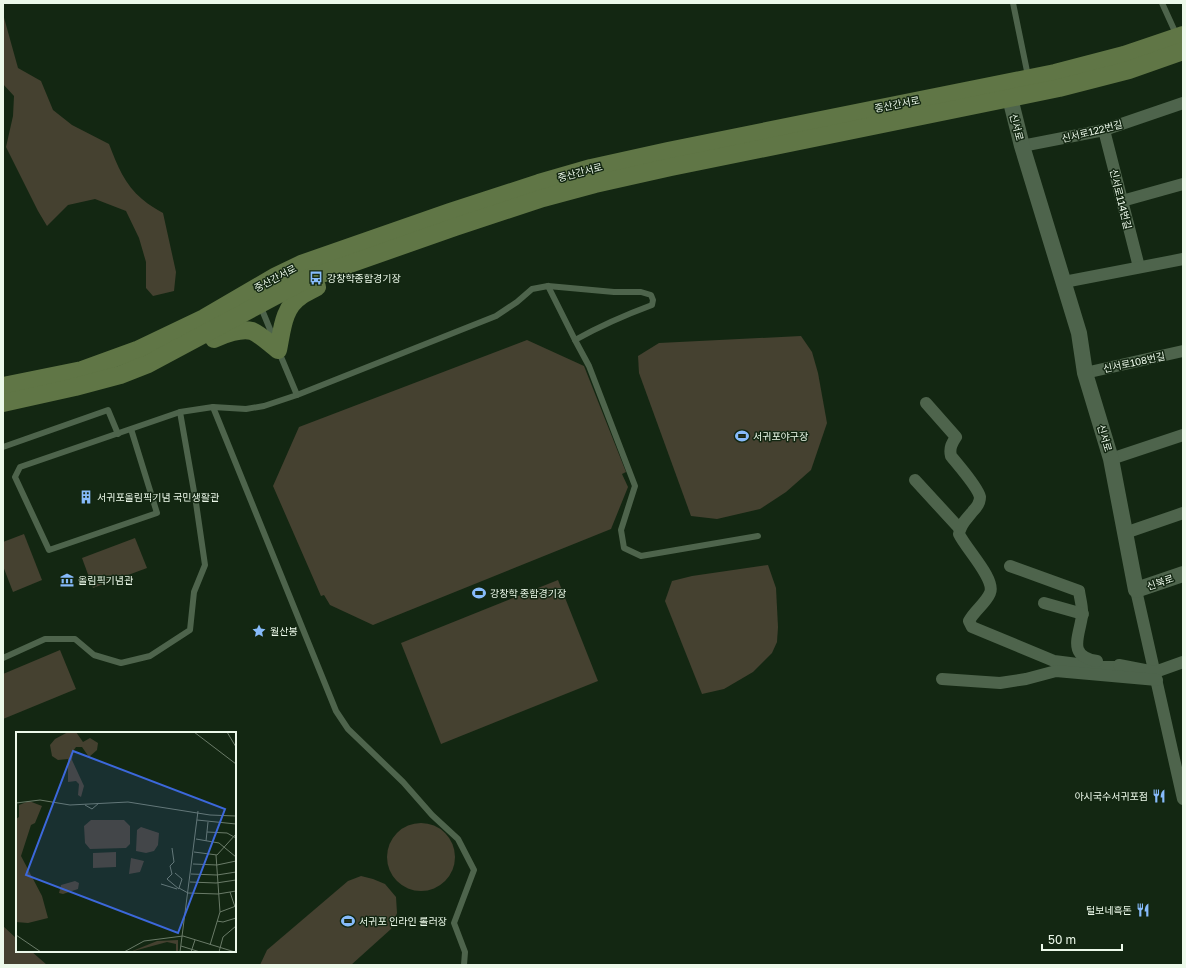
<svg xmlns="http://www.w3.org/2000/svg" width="1186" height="968" font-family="'Golos Text','Noto Sans KR',sans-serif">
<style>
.green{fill:#454130}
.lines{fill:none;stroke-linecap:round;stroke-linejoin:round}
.service{stroke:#4e644c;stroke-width:6}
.minor{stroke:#4e644c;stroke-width:12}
.tertiary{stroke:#4e644c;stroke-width:16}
.secondary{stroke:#607646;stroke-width:18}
.labels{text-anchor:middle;stroke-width:3;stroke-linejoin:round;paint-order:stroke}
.street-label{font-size:10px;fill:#ecf9ea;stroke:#132712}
.poi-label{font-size:10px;fill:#ecf9ea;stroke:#132712;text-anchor:start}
.inset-road{fill:none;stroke:#6a7b68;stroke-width:1}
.view{fill:#3c68db;fill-opacity:0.15;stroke:#3c68db;stroke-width:2}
.inset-edge{fill:none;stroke:#ecf9ea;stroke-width:2}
</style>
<rect width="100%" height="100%" fill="#132712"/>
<g class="green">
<path d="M 3,14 L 18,68 L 41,81 L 53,110 L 72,125 L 109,144 C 117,165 125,185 142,199 C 149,205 156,209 163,213 L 176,272 L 174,291 L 153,296 L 146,288 L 146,262 L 139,238 L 126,211 L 95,199 L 68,205 L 47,226 L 38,211 L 6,147 L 13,116 L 14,96 L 3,84 Z"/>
<polygon points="801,336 812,352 818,373 827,423 811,470 786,492 760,509 717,519 691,516 639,373 638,356 659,343"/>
<polygon points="527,340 584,366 626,472 622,474 628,487 611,529 373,625 330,605 324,595 321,596 273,486 299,427"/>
<polygon points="24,534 42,580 13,592 3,566 3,542"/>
<polygon points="135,538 147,568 93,588 82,558"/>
<polygon points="768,565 776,588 778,627 777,642 772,653 753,672 724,689 702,694 665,601 672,581 692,576"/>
<polygon points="558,580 598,681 441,744 401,643"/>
<polygon points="60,650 76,689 3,719 3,674"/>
<circle cx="421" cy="857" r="34"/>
<polygon points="361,876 373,879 385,884 396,897 397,913 391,929 351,965 260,965 267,950 348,881"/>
<polygon points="3,926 17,939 17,951 31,951 47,965 3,965"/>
</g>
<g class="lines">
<g class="service">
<polyline points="1013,3 1028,76"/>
<polyline points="1162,3 1177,36"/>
<polyline points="548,286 575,340"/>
<polyline points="260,305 274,339"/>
<path d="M 297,395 L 496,316 L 517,302 L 532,289 L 548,286 L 614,292 L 641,292 L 651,295 L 653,300 L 652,305 C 625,315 600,326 575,340 L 589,366 L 635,486 L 621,530 L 624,548 L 641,556 L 758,536"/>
<polyline points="213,407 336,711 348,729 403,782 432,815 458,839 474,870 454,923 465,952 464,965"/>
<polyline points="131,429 157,513 49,550 15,477 20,467 180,412 213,407 246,409 264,406 297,395 279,352"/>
<polyline points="3,447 108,410 118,434"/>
<polyline points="3,658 45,639 75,639 94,655 121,663 150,656 190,630 194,592 205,565 196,503 180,412"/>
</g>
<g class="minor">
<polyline points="1104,130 1139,267"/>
<polyline points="1022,146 1104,130 1183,103"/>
<polyline points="1122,201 1183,184"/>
<polyline points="1064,282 1183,259"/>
<polyline points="1085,373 1183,351"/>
<path d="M 926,403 L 956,437 C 952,443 949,448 951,456 C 958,465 978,487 980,497 C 980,502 976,508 973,511 C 967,519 960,524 959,534 C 966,549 996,579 990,593 C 986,603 974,611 969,621 L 972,627 L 1054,661 L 1101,667 L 1126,667"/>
<polyline points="1111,459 1183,435"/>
<polyline points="915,480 960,529"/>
<polyline points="1125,533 1183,513"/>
<path d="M 1010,566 L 1079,591 C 1080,599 1083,608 1082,616 C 1079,637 1067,656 1097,661"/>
<polyline points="1136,590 1183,799"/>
<polyline points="1044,603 1083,614"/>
<polyline points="1119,665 1155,672 1183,662"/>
<polyline points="942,679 1000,683 1026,679 1056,671 1157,680"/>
</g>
<polyline class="tertiary" points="1007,86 1022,146 1079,333 1085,373 1111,459 1136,590 1183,574"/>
<g class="secondary">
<path d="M 214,339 C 224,334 241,328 252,331 C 261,335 270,344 278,350 C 282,331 283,307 301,296 C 306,292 312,290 317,287"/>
<polyline points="3,386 82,370 137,350 204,318 276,276 301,264 450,212 539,183 591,168 668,151 1055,73 1124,55 1183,35"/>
<polyline points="3,403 75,387 120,375 148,364 307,279 455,227 543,198 595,184 671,167 1059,88 1129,70 1183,51"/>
</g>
</g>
<defs>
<g id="bus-bare" transform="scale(1.08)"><path d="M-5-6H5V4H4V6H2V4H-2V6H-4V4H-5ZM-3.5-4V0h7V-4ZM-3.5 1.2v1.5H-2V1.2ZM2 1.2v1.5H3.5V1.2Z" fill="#87bbfb" stroke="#132712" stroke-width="2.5" paint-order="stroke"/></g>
<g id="stadium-bare" transform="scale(1.08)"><path d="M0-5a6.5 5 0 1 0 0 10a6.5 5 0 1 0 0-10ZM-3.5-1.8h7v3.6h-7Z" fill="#87bbfb" stroke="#132712" stroke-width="2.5" paint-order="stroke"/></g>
<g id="building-bare" transform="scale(1.08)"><path d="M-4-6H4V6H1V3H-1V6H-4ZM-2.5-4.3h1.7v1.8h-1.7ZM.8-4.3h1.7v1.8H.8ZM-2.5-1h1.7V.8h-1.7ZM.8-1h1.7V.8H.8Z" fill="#87bbfb" stroke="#132712" stroke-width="2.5" paint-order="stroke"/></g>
<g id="museum-bare" transform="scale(1.08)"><path d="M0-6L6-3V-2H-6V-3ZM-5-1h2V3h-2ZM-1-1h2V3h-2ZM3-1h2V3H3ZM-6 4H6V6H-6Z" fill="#87bbfb" stroke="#132712" stroke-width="2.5" paint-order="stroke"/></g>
<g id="sight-bare" transform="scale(1.08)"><path d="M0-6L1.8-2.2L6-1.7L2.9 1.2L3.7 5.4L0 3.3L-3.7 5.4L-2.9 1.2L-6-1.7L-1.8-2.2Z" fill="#87bbfb" stroke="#132712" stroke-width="2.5" paint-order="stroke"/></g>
<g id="restaurant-bare" transform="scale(1.08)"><path d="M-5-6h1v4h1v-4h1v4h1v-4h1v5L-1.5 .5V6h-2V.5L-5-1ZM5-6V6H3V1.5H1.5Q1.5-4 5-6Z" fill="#87bbfb" stroke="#132712" stroke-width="2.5" paint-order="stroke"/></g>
</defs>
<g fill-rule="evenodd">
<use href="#bus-bare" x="316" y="278"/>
<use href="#stadium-bare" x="742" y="436"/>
<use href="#building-bare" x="86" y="497"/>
<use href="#museum-bare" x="67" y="580"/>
<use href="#stadium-bare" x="479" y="593"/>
<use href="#sight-bare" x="259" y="631"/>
<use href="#restaurant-bare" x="1159" y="796"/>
<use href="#restaurant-bare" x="1143" y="910"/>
<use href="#stadium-bare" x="348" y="921"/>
</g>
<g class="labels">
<g class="street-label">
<text transform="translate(897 104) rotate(-11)" y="4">중산간서로</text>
<text transform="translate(1017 127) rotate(75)" y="4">신서로</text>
<text transform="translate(1092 131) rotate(-14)" y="4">신서로122번길</text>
<text transform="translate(580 172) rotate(-15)" y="4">중산간서로</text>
<text transform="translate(1121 199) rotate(76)" y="4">신서로114번길</text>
<text transform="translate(275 278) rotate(-28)" y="4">중산간서로</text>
<text transform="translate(1134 362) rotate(-12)" y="4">신서로108번길</text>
<text transform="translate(1105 438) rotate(74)" y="4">신서로</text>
<text transform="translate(1160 582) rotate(-19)" y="4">신북로</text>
</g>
<g class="poi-label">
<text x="327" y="282">강창학종합경기장</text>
<text x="753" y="440">서귀포야구장</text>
<text x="97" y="501">서귀포올림픽기념 국민생활관</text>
<text x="78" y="584">올림픽기념관</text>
<text x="490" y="597">강창학 종합경기장</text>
<text x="270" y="635">월산봉</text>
<text x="1148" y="800" text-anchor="end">아시국수서귀포점</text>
<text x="1132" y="914" text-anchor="end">털보네흑돈</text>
<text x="359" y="925">서귀포 인라인 롤러장</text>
</g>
</g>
<g transform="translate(16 732)">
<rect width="220" height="220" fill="#132712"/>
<path d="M 52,0 L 60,0 L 67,10 L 74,6 L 82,11 L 81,18 L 73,25 L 66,15 L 60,15 L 57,19 L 56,28 L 68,54 L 65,65 L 62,63 L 63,52 L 60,49 L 52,50 L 52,27 L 42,28 L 36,24 L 34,13 L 39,7 ZM 13,69 L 26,74 L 19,91 L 15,93 L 5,124 L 26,164 L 32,186 L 12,191 L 0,190 L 0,87 L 3,85 L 3,73 ZM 75,88 L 108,88 L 114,94 L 114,112 L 110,116 L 74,117 L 69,111 L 68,94 ZM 125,95 L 143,101 L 142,113 L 138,119 L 130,121 L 120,119 L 121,98 ZM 100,120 L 100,135 L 77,136 L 77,121 ZM 115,126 L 128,129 L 124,140 L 113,142 ZM 59,149 L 63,151 L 62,157 L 47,162 L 43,161 L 45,153 ZM 162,208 L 162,220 L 160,220 L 160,212 L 151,210 L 114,220 L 141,209 Z" fill="#454130"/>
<path class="inset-road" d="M 178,0 L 220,32M 211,0 L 220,15M 0,71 L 24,68 L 54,73 L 112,70 L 194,83 L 220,84M 69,73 L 76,77 L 83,71M 181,88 L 220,92M 191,100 L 211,101 L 220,106M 180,107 L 203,111 L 220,125M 190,109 L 192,90M 156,116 L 158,130 L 154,134 L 156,142 L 151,147 L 163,157M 178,120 L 201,123 L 220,102M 177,132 L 201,133 L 220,129M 159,141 L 166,147 L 163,156 L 172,161 L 202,162 L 220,159M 175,142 L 201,143 L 220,140M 174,150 L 200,151 L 220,148M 145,152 L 161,157M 214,160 L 219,175M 204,180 L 220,174M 201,189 L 207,190 L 220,186M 0,203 L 25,220M 194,213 L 204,180 L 200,123M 165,214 L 184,220M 108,220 L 128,209 L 167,204 L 219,220M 164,220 L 182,79M 175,220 L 179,208M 203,220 L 207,205 L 220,194"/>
<path class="view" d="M 57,19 L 209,77 L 162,201 L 10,143 Z"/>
<rect width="220" height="220" class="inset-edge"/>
</g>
<rect width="1186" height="968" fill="none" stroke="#ecf9ea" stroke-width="8"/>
<path d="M1042 944v6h80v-6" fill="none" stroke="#ecf9ea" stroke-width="2"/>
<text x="1048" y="944" font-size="12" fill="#ecf9ea" stroke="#132712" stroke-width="3" paint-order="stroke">50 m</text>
</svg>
